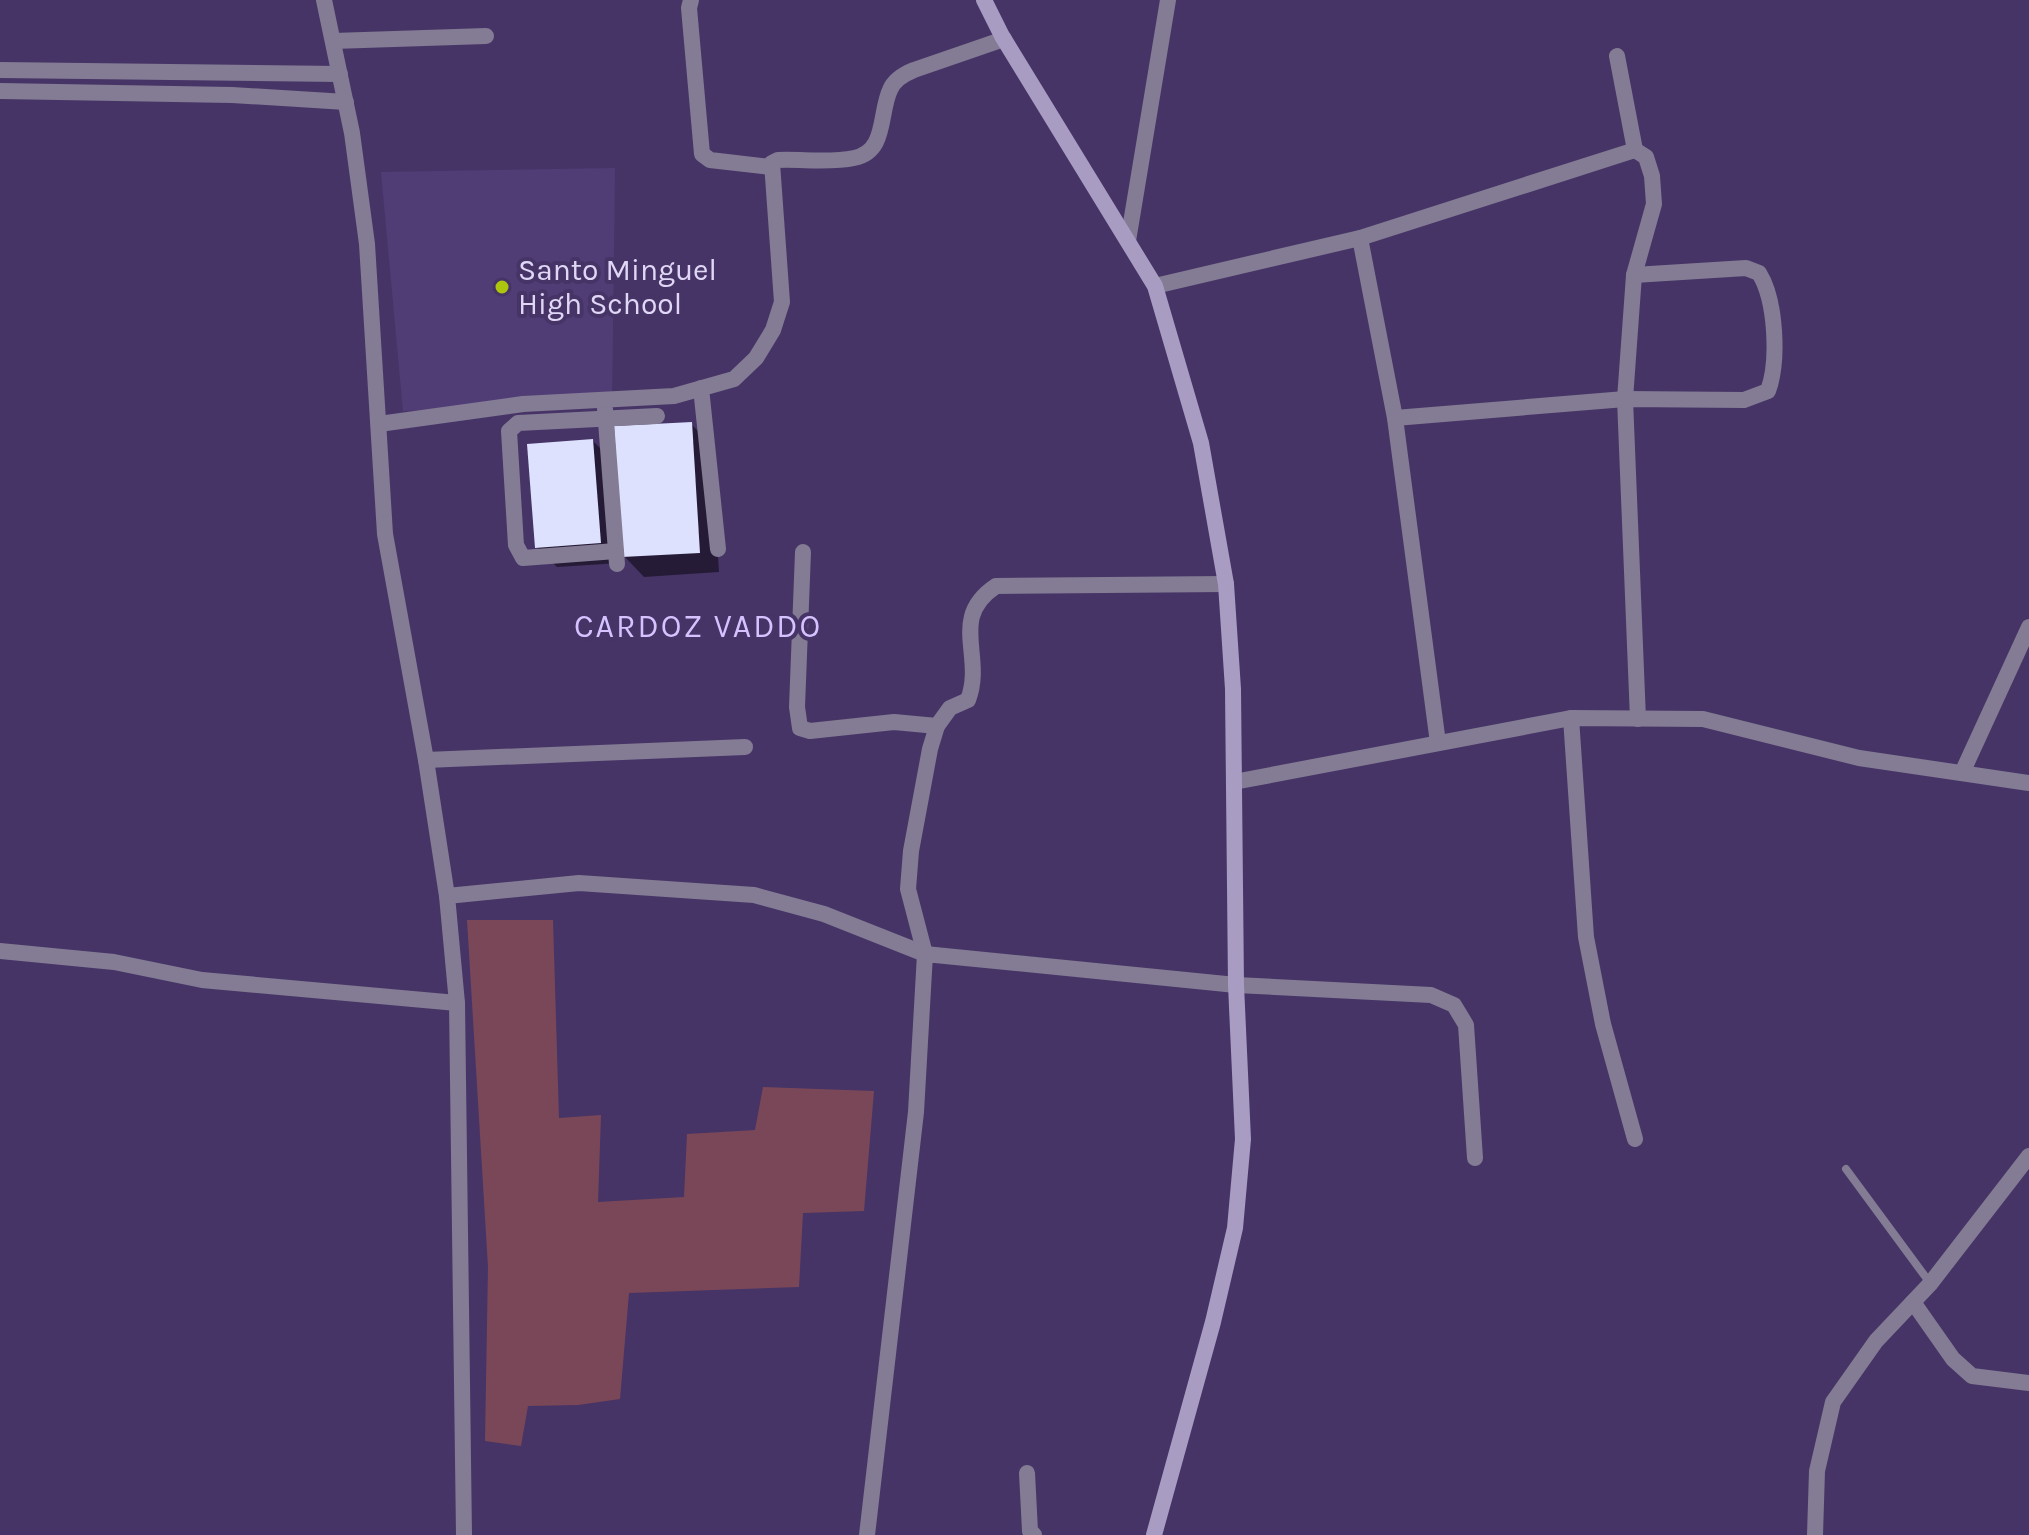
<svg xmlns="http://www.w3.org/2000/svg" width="2029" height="1535" font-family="Karla,sans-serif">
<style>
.built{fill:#513d76}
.green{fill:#7a4759}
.shadow{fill:#0007}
.building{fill:#dde1fd}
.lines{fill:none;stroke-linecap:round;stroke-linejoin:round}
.service{stroke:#837c94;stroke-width:8}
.minor{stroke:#837c94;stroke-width:16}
.tertiary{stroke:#837c94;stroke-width:16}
.secondary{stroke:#a89cc3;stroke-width:16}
.poi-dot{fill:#adc60d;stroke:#463466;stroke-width:3}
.labels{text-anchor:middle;stroke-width:8;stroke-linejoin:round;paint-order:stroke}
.poi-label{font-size:30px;fill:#e0d7f6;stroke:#463466;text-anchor:start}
.neighbourhood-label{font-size:32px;letter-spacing:2px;fill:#d5c3ff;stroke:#463466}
</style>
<rect width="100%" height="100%" fill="#463466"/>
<polygon class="built" points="615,168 612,403 403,411 381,172"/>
<polygon class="green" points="467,920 553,920 559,1118 601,1115 598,1202 684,1197 687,1134 755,1130 763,1087 874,1091 864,1211 803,1213 799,1287 629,1293 620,1399 578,1405 528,1406 521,1446 485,1441 488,1267"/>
<g class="shadow">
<polygon points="691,424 711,444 719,572 644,577 624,556"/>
<polygon points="593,441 613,461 620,563 557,567 537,547"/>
</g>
<g class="building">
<polygon points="692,422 700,553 622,557 614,426"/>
<polygon points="593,439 601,543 535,548 527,444"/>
</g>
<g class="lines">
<polyline class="service" points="1846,1169 1930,1283"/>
<g class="minor">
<polyline points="691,0 689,8 702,154 710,160 771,167"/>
<polyline points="333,41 486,36"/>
<polyline points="1635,150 1646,157 1652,176 1654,204 1634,275 1625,399 1638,719"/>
<polyline points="1360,238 1395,418 1438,743"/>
<polyline points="1128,241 1168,0"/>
<polyline points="1155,286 1360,238 1635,150 1617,56"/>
<polyline points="701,388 718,549"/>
<polyline points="605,409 617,564"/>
<path d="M 1395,418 L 1625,399 L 1744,400 L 1768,391 C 1779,361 1776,300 1759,273 L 1746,268 L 1634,275"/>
<path d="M 379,424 L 523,404 L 674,396 L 734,379 L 756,358 L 773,330 L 782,302 L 772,163 L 778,160 C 802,159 831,163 854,158 C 887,152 879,113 890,90 C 894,80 904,74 914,70 L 1004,39"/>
<polyline points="616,551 523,558 516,545 509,431 518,423 657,416"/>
<polyline points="803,552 797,707 800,728 810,731 894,722 937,726"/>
<polyline points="1571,718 1586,937 1603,1024 1635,1139"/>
<polyline points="426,760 745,747"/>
<polyline points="1962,773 2029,627"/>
<polyline points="1234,782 1571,718 1703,719 1859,758 2029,783"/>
<polyline points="447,896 579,883 754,895 824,914 925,954"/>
<polyline points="0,951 114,962 202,980 457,1003"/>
<path d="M 925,954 L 908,889 L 911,851 L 930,749 L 937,726 L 950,708 L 968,700 C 985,656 948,618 996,586 L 1226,584"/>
<polyline points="1913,1302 1953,1359 1972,1376 2029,1383"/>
<polyline points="1027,1473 1030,1531 1034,1535"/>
<polyline points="867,1535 916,1112 925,954 1236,985 1431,995 1454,1005 1466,1025 1475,1158"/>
<polyline points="1815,1535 1817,1471 1833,1402 1876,1341 1930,1284 2029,1156"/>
</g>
<g class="tertiary">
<polyline points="324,0 352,133 367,244 385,534 426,760 447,896 457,1003 464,1535"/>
<polyline points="0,70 340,74"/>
<polyline points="0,91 232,95 346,102"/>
</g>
<polyline class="secondary" points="984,0 1002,36 1155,286 1201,443 1226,584 1233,689 1236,985 1243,1139 1235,1228 1213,1322 1154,1535"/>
</g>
<circle class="poi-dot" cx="502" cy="287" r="8"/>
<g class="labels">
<g class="poi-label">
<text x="518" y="280">Santo Minguel<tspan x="518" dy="34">High School</tspan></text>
</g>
<g class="neighbourhood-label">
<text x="698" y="637">CARDOZ VADDO</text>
</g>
</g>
</svg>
